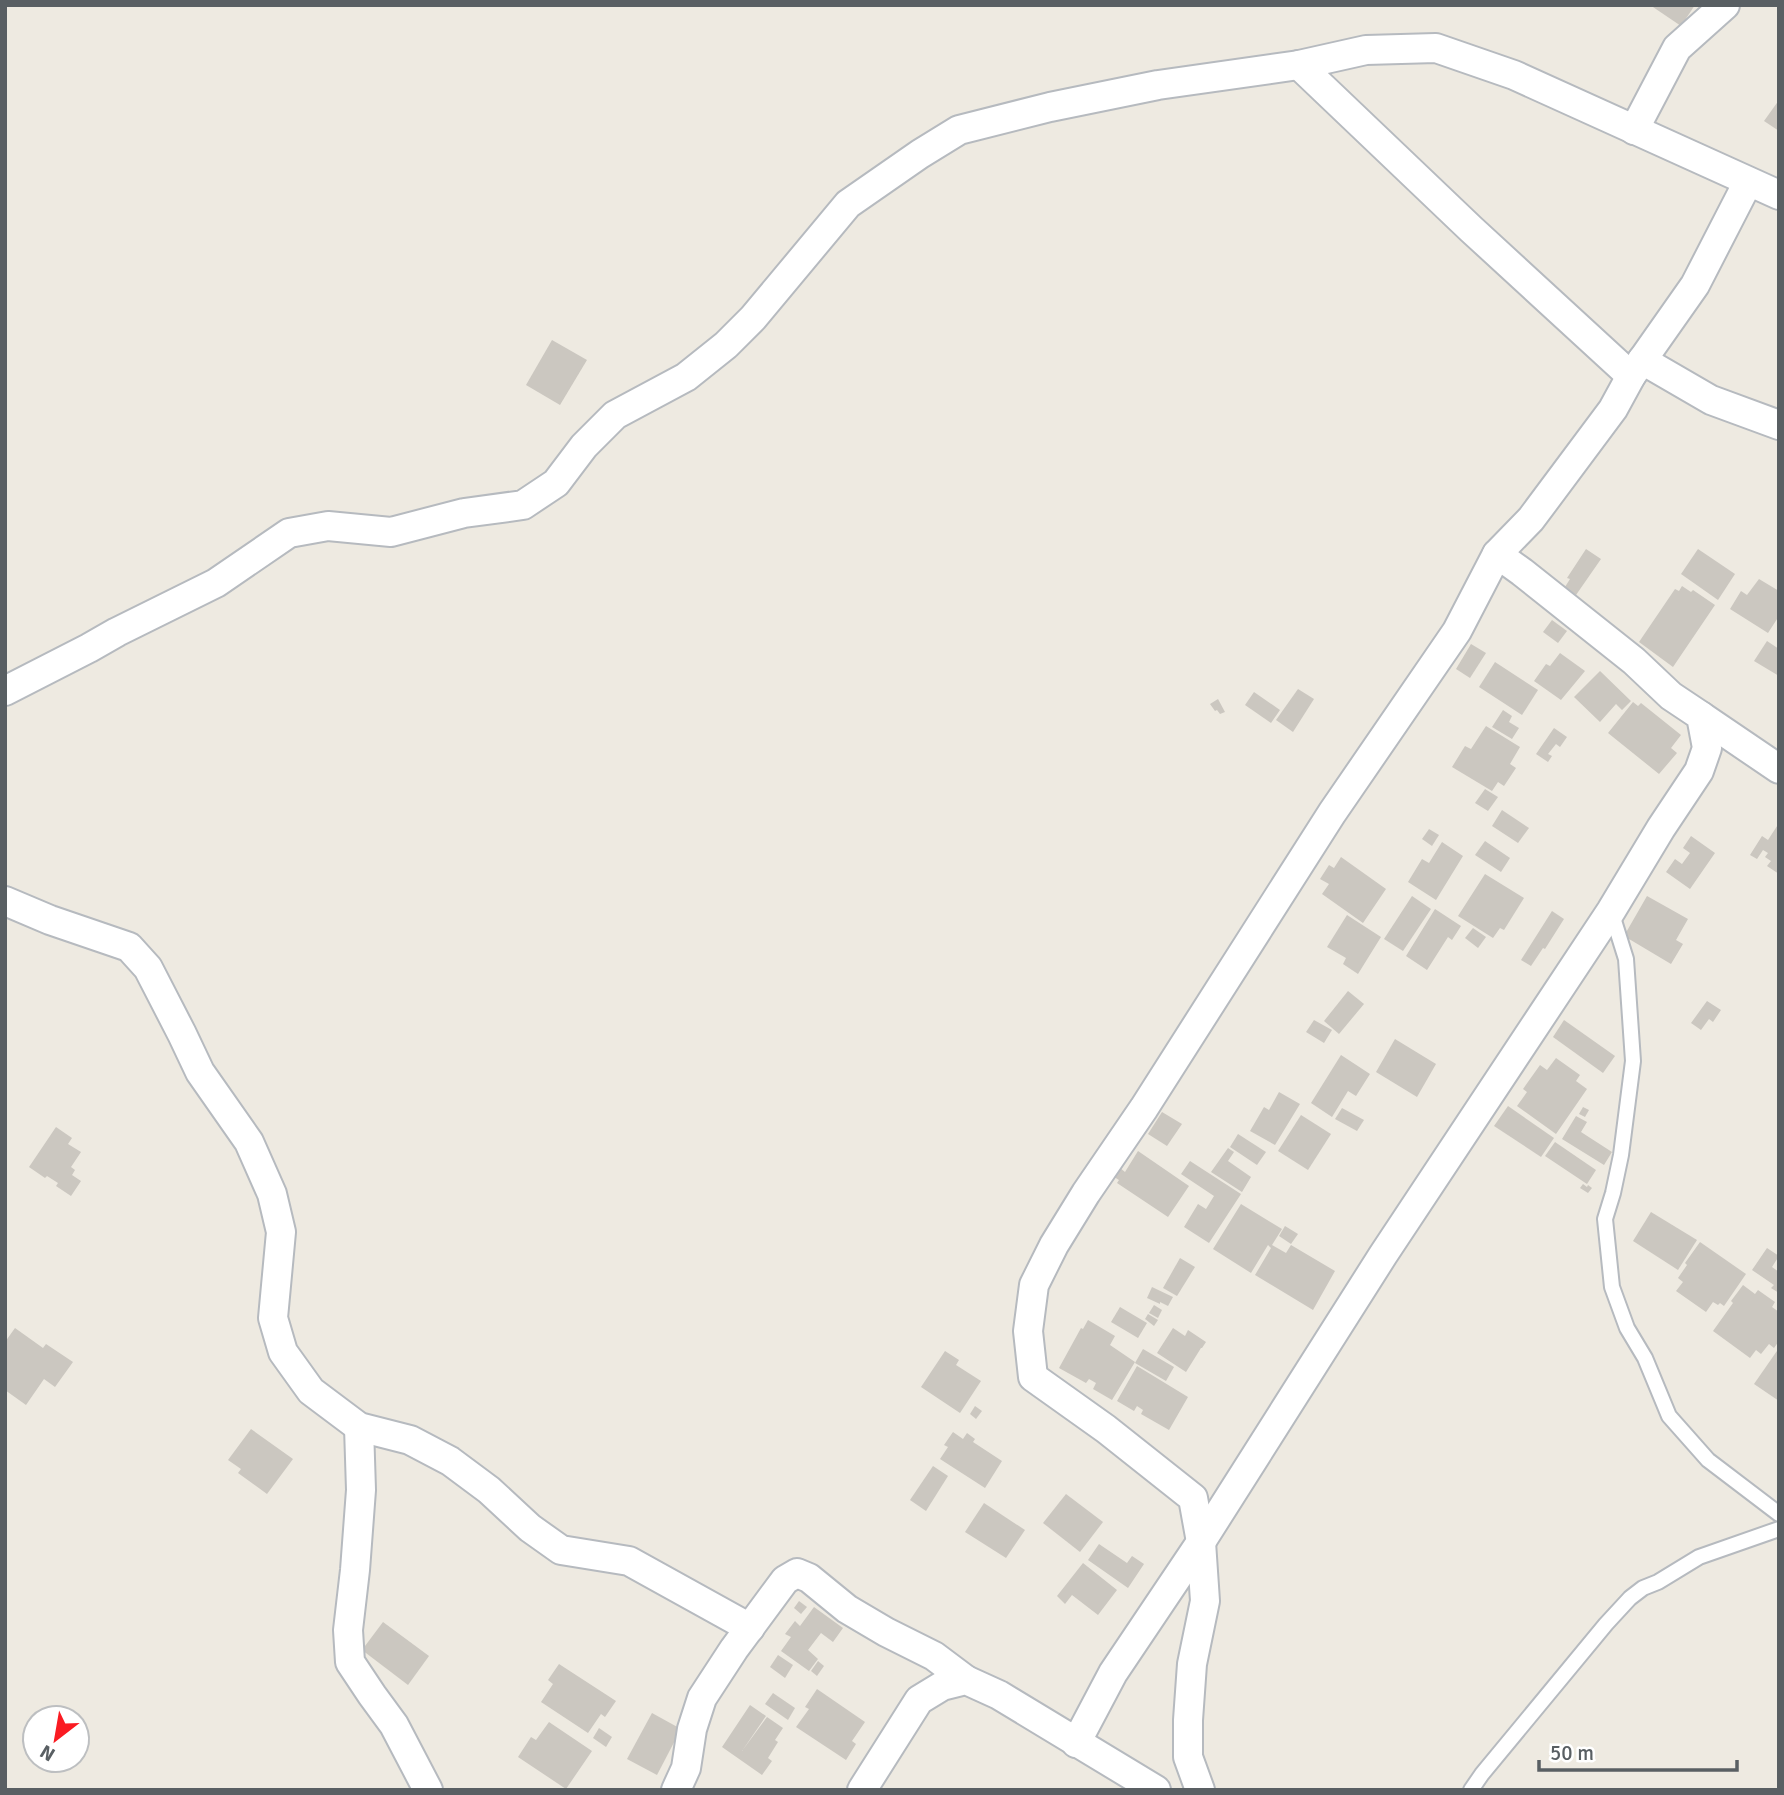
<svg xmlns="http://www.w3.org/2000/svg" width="1784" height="1795" font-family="Signika,sans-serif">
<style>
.building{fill:#cbc7c0}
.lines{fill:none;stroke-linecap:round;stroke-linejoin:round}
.lane-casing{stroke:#b6babf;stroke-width:18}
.street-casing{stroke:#b6babf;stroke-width:32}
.lane{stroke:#fff;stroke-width:14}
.street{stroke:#fff;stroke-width:28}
</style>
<rect width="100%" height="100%" fill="#eeeae1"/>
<g class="building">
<polygon points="1650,5 1695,5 1681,26"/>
<polygon points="1779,100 1779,131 1764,121"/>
<polygon points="552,340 587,360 560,405 526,385"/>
<polygon points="1586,549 1601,559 1576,595 1565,587 1570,579 1567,578"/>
<polygon points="1698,549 1735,574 1718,600 1681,574"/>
<polygon points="1759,579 1779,591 1779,616 1768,633 1730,609 1741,591 1747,595"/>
<polygon points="1682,586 1691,592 1693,590 1715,605 1673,667 1639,642 1675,589 1679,591"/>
<polygon points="1552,620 1567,631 1558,643 1543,632"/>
<polygon points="1767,641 1779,649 1779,676 1754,661"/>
<polygon points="1471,644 1486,653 1470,678 1456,669"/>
<polygon points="1560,653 1585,671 1561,700 1534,681 1546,664 1550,666"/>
<polygon points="1495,662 1538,690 1522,715 1479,687"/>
<polygon points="1600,671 1631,701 1622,710 1616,704 1600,722 1574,697"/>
<polygon points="1298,689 1314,699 1293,732 1276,720"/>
<polygon points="1254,692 1280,710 1271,723 1245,705"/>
<polygon points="1218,699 1225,712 1220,714 1217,710 1215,711 1210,704"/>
<polygon points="1633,702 1638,706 1641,703 1681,735 1671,748 1677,753 1659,774 1608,733"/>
<polygon points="1503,710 1512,716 1509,722 1519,728 1512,739 1492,727"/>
<polygon points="1486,726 1520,747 1510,764 1516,768 1504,786 1498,782 1492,791 1452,767 1465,746 1471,749"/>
<polygon points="1554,728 1567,737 1560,747 1556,744 1548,754 1552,756 1548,762 1536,754"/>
<polygon points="1485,789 1498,797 1488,811 1475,803"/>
<polygon points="1502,810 1529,828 1518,843 1492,826"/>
<polygon points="1779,823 1779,874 1767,866 1771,861 1765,857 1768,853 1763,850 1757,859 1750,855 1762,836 1768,840"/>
<polygon points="1429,829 1439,835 1432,846 1422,839"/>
<polygon points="1691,836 1715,853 1690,889 1666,872 1675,859 1682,864 1690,853 1683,848"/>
<polygon points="1485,841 1510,858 1501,872 1475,855"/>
<polygon points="1442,842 1463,856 1436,900 1408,882 1422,859 1429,863"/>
<polygon points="1341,857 1386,889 1363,923 1322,894 1329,884 1320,879 1329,865 1334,868"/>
<polygon points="1485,874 1524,898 1504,930 1500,928 1493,938 1458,916"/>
<polygon points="1412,896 1431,909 1403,951 1384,939"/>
<polygon points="1647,896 1688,919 1676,940 1683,944 1671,964 1624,936"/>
<polygon points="1435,909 1461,926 1452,940 1448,937 1427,970 1406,956"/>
<polygon points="1552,911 1564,919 1545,949 1543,948 1531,966 1521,960"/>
<polygon points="1347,915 1381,937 1358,974 1343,964 1346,958 1327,947"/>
<polygon points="1473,928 1486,937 1478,948 1465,938"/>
<polygon points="1348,991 1364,1004 1339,1034 1324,1021"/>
<polygon points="1707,1001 1721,1010 1713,1022 1709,1019 1701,1030 1691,1023"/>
<polygon points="1314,1020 1332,1030 1324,1043 1306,1032"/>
<polygon points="1564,1020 1615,1056 1603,1073 1553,1037"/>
<polygon points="1395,1039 1436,1064 1417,1097 1376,1072"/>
<polygon points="1341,1055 1370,1074 1356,1096 1348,1091 1332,1117 1311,1103"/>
<polygon points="1556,1058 1580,1075 1576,1081 1587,1089 1556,1134 1517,1106 1527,1092 1523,1089 1540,1065 1547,1070"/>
<polygon points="1279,1092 1300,1104 1275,1145 1250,1131 1264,1107 1269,1110"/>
<polygon points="1508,1106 1554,1138 1541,1157 1494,1126"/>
<polygon points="1583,1107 1589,1110 1585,1117 1579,1114"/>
<polygon points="1342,1108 1364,1120 1357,1131 1335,1119"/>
<polygon points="1162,1112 1182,1124 1167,1146 1148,1134"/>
<polygon points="1301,1115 1331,1134 1308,1170 1278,1151"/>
<polygon points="1576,1116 1587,1122 1581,1132 1612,1152 1604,1165 1562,1139"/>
<polygon points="56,1127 72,1138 68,1144 81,1152 71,1167 75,1170 72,1175 81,1181 71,1196 56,1186 58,1183 47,1176 45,1178 29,1167"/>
<polygon points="1238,1134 1266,1152 1257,1165 1230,1147"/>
<polygon points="1555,1142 1596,1170 1587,1184 1545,1156"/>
<polygon points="1228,1148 1234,1152 1228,1161 1251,1177 1242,1192 1211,1172"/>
<polygon points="1138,1151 1189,1186 1168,1217 1117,1183 1119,1180 1114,1177 1120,1168 1125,1172"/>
<polygon points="1190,1161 1241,1194 1209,1243 1184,1227 1198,1204 1206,1209 1214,1196 1181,1174"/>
<polygon points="1583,1184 1587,1187 1588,1185 1592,1188 1588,1193 1580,1188"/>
<polygon points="1241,1204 1282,1229 1272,1245 1286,1253 1291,1245 1335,1271 1313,1310 1255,1275 1271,1248 1268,1245 1251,1273 1213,1249"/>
<polygon points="1651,1212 1697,1240 1678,1270 1633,1241"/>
<polygon points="1285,1226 1298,1234 1291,1244 1279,1236"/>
<polygon points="1700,1242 1746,1274 1724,1306 1720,1303 1718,1305 1713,1302 1706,1312 1676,1291 1683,1282 1678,1278 1687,1265 1685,1263"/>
<polygon points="1767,1248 1779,1256 1772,1267 1779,1272 1779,1293 1771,1288 1774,1285 1752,1270"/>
<polygon points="1180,1258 1195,1267 1177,1296 1163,1288"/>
<polygon points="1743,1285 1755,1294 1758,1290 1775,1302 1772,1307 1779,1312 1779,1341 1774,1348 1769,1344 1761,1354 1756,1350 1750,1358 1713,1331 1733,1303 1731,1301"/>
<polygon points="1152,1287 1173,1297 1168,1306 1160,1302 1160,1304 1147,1298"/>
<polygon points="1154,1305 1162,1310 1158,1318 1149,1313"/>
<polygon points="1120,1307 1147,1323 1138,1338 1111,1322"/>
<polygon points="1148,1314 1158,1320 1154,1326 1145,1319"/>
<polygon points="1088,1320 1115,1336 1110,1345 1135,1362 1112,1400 1093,1389 1096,1383 1089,1379 1086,1383 1059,1368 1081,1328 1083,1329"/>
<polygon points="15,1328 43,1348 46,1344 73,1362 55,1387 44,1379 26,1405 5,1390 5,1342"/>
<polygon points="1173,1328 1185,1336 1188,1330 1206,1342 1202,1348 1201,1348 1186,1372 1157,1353"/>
<polygon points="1779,1348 1779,1401 1754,1384"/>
<polygon points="1143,1349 1174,1367 1166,1381 1135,1363"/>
<polygon points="945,1351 959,1360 956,1365 981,1381 960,1413 921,1387"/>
<polygon points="1137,1366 1188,1397 1169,1430 1141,1414 1143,1410 1137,1406 1134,1411 1117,1401"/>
<polygon points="975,1406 982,1411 976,1419 970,1414"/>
<polygon points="251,1429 293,1459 267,1494 238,1473 241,1469 228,1460"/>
<polygon points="953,1432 963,1439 967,1433 975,1439 973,1442 1002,1461 985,1488 940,1459 948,1447 944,1445"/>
<polygon points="933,1466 948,1476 926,1511 910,1500"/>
<polygon points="1066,1494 1103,1522 1080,1552 1043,1523"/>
<polygon points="984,1503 1025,1530 1006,1558 965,1532"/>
<polygon points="1099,1544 1127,1563 1132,1556 1144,1564 1128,1588 1088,1560"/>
<polygon points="1083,1563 1117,1590 1098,1615 1072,1595 1065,1604 1057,1596"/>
<polygon points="799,1601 807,1607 801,1614 794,1608"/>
<polygon points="814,1607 843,1628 833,1642 821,1633 808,1650 818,1659 809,1671 781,1651 791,1637 785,1634 795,1621 800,1626"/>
<polygon points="383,1622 429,1656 408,1685 362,1650"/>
<polygon points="778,1655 793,1665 785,1678 770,1667"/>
<polygon points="818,1661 824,1666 817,1676 811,1671"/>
<polygon points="559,1664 616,1701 605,1717 601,1714 588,1733 541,1702 553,1684 548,1680"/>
<polygon points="817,1689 865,1722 852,1741 856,1744 846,1760 796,1727 809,1709 805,1707"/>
<polygon points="773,1693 795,1708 788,1720 765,1704"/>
<polygon points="750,1705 766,1716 742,1751 767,1717 783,1728 775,1740 778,1742 768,1758 772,1761 762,1775 722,1747"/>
<polygon points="652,1713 681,1729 657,1775 627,1759"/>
<polygon points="549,1722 592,1751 566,1789 518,1757 531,1737 536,1740"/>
<polygon points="599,1728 612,1737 606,1747 593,1738"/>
</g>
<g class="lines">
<g class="lane-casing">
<g id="lane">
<polyline points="1611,911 1626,959 1633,1061 1621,1155 1613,1193 1605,1219 1612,1287 1627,1328 1645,1358 1669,1416 1708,1460 1779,1514"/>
<polyline points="1471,1790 1482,1774 1606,1624 1630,1598 1643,1588 1658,1582 1699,1557 1779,1529"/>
</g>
</g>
<g class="street-casing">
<g id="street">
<polyline points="1299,65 1471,229 1631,376"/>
<polyline points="1634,130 1677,48 1725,5"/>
<polyline points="1642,360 1711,400 1779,425"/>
<polyline points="5,691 89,648 117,632 216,583 289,533 328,526 391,532 464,513 523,505 556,483 584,446 615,415 686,377 726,345 753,318 848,204 920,154 959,130 1050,107 1158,85 1299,65 1366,50 1436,48 1514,75 1779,195"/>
<polyline points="1701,716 1779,769"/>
<polyline points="5,901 50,920 129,947 148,968 182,1034 200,1072 249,1142 272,1194 281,1232 273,1318 283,1352 311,1391 359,1427 410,1440 450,1461 489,1490 530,1528 561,1550 629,1561 750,1628"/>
<polyline points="359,1427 361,1490 355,1570 348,1630 350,1662 372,1695 394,1725 428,1790"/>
<polyline points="1076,1743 1113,1673 1201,1542 1383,1255 1611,911 1661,828 1699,771 1707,748 1701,716 1671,696 1634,661 1522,572 1497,554"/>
<polyline points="676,1790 686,1768 692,1729 702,1698 734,1649 785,1580 797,1573 809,1578 847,1609 886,1632 934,1656 966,1680"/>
<polyline points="862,1790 919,1700 942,1686 966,1680 999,1695 1156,1790"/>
<polyline points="1200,1790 1188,1757 1188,1720 1192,1664 1205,1601 1201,1542 1193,1498 1106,1429 1033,1377 1028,1331 1034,1285 1054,1245 1086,1193 1144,1108 1332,813 1457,631 1497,554 1531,519 1613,409 1631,376 1695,285 1748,182"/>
</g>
</g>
<use href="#lane" class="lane"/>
<use href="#street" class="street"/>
</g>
<rect width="1784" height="1795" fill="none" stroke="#595f63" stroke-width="14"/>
<g transform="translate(56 1739) rotate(211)"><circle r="33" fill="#ffffff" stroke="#bdbfc1" stroke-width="2"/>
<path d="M0-5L12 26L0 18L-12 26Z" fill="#fa1b22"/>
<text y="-10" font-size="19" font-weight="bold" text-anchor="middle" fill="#595f63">N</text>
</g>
<path d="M1539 1760v10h198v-10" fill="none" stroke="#595f63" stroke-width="3.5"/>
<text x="1550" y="1760" font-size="21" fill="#595f63" stroke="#ffffff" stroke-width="5" paint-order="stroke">50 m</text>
</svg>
